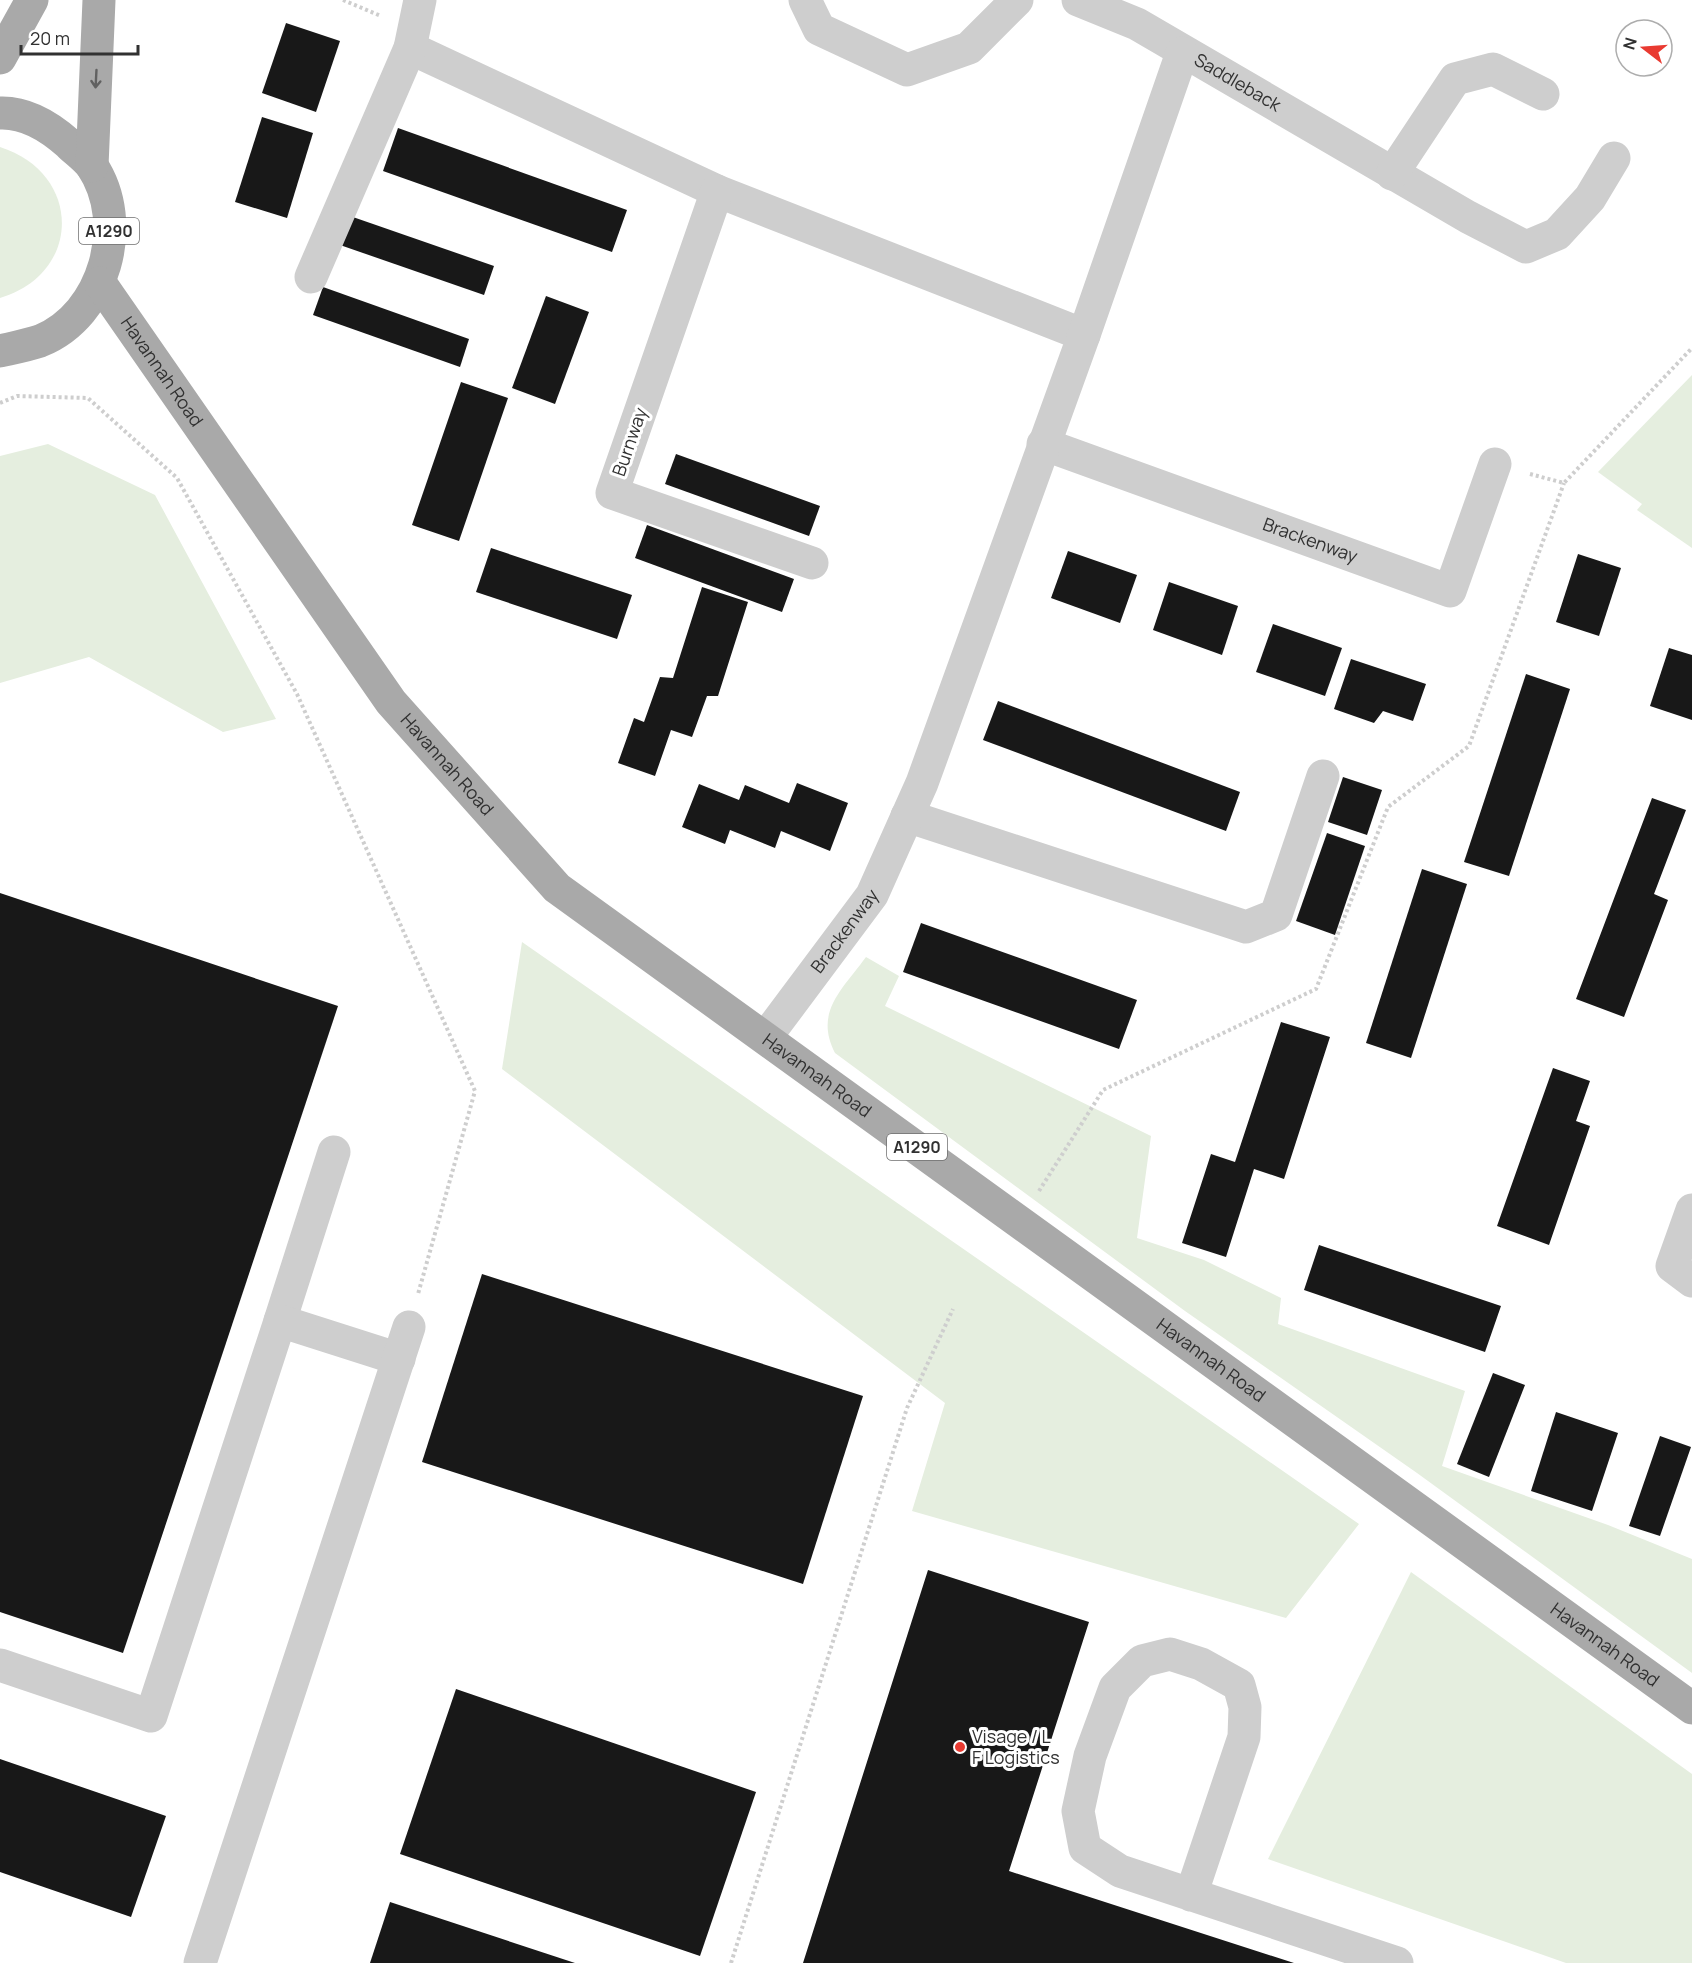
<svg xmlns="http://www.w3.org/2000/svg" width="1692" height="1963" font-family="Manrope,sans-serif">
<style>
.green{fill:#e5eedf}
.building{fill:#181818}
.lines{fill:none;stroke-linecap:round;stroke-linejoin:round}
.path{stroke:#cecece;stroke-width:4;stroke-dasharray:3 3;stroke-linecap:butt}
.minor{stroke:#cecece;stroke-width:33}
.major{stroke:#a9a9a9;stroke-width:33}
.oneway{stroke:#616161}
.poi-dot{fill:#e93a31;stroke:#fff;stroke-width:2}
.labels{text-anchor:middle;stroke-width:6;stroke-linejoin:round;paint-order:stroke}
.shield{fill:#fff;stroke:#6f6f6f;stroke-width:1.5}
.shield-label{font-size:16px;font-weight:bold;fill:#313131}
.street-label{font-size:18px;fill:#313131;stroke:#fff}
.poi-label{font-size:18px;fill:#313131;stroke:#fff;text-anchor:start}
</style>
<rect width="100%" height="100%" fill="#fff"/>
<g class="green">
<path d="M 0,147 C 82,173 83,273 0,298 Z"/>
<polygon points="1692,375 1692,548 1637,510 1642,504 1598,472"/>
<polygon points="48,444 155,495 276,719 223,732 89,657 0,683 0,456"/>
<polygon points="522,942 1359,1524 1286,1618 912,1511 945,1403 502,1069"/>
<path d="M 866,957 L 899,976 L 885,1006 L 1151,1136 L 1137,1238 L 1204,1260 L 1281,1298 L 1278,1324 L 1465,1391 L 1442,1466 L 1608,1525 L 1692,1559 L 1692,1673 L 1417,1473 L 1185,1311 L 835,1053 C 814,1012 842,990 866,957 Z"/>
<polygon points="1411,1572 1692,1774 1692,1963 1566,1963 1268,1859"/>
</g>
<g class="building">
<polygon points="286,23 340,41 316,112 262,93"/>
<polygon points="262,117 313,133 287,218 235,202"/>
<polygon points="398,128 627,210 612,252 383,171"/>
<polygon points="350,216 494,266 484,295 340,245"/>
<polygon points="323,287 469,339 460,367 313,315"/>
<polygon points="546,296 589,312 555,404 512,388"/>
<polygon points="461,382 508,398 459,541 412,525"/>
<polygon points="676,454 820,506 809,536 665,484"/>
<polygon points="647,525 794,579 782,612 635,558"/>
<polygon points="491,548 632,595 617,639 476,592"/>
<polygon points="1068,551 1137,575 1120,623 1051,598"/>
<polygon points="1578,554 1621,568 1599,636 1556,622"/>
<polygon points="1169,582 1238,606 1222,655 1153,630"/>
<polygon points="702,587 748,602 718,696 707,696 692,737 671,730 655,776 618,763 634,718 644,722 660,677 673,678"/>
<polygon points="1273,624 1342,648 1325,696 1256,672"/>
<polygon points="1669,648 1692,655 1692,720 1650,706"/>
<polygon points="1351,659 1426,684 1413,721 1383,711 1374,723 1334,709"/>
<polygon points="1526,674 1570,689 1509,876 1464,862"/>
<polygon points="998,701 1240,792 1226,831 983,740"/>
<polygon points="1343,777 1382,790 1367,835 1328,822"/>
<polygon points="797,783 848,803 830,851 781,831 775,848 730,830 725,844 682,827 699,784 739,800 745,785 789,803"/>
<polygon points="1652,798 1686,810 1654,894 1668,900 1624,1017 1576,999"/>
<polygon points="1327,833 1365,846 1335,935 1296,921"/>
<polygon points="1422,869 1467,884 1411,1058 1366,1043"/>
<polygon points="0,893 338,1006 123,1653 0,1612"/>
<polygon points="921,923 1137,1000 1119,1049 903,972"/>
<polygon points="1281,1022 1330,1037 1284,1179 1254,1169 1226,1257 1182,1243 1211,1154 1235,1162"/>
<polygon points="1553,1068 1590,1081 1576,1121 1590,1126 1549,1245 1497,1226"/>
<polygon points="1319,1245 1501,1306 1485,1352 1304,1290"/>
<polygon points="482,1274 863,1396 803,1584 422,1462"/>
<polygon points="1493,1373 1525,1385 1489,1477 1457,1464"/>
<polygon points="1556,1412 1618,1433 1592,1511 1531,1491"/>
<polygon points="1660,1436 1691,1447 1660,1536 1629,1526"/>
<polygon points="928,1570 1089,1622 1009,1871 1294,1963 803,1963"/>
<polygon points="456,1689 756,1792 700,1956 400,1854"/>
<polygon points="0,1759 166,1816 131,1917 0,1872"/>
<polygon points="390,1902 575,1963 370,1963"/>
</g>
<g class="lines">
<g class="path">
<polyline points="343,0 381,16"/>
<polyline points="0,403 17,396 88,398 177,478 297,694 475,1091 418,1294"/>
<polyline points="1530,474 1564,483 1692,348"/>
<polyline points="1039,1191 1103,1090 1316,989 1388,807 1469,746 1564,483"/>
<polyline points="731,1963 907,1408 953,1309"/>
</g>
<g class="minor">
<polyline points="805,0 819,29 907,70 969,48 1017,0"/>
<path id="s1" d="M 1078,0 L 1137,24 L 1468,217 L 1526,247 L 1557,234 L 1590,198 L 1614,158"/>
<polyline points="410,48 717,191 1084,335"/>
<polyline points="1392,174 1455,79 1493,69 1543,94"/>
<polyline points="717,191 612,493 812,563"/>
<polyline points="311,277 410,48 420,0"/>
<path id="s2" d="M 1043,444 L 1450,591 L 1495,464"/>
<polyline points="907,816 1246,927 1276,915 1323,776"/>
<path id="s3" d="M 766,1037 L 872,895 L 922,783 L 1084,335 L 1182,53"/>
<polyline points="1692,1210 1672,1266 1692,1281"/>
<polyline points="280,1321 334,1152"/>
<polyline points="0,1665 151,1716 280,1321 399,1359"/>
<polyline points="1191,1895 1244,1737 1245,1707 1239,1685 1201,1664 1170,1654 1142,1661 1115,1688 1090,1756 1078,1811 1085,1848 1120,1871 1397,1963"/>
<polyline points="200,1963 409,1327"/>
</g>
<g class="major">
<polyline points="0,58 32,0"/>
<path d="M 0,113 C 27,112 50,127 69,144 C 76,151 86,158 92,166 C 130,223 105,315 40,341 C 28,345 13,348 0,351"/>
<polyline points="92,166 99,0"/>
<path id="s4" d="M 100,283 L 391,702 L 557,888 L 1692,1708"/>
</g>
</g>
<defs><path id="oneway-shaft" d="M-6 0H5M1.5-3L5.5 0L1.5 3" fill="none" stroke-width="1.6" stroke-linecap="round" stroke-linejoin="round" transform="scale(1.5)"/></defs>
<use class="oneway" href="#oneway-shaft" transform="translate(96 79) rotate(93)"/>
<circle class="poi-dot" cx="960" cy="1747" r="6"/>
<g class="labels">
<g class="shield">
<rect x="79" y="218" width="60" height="26" rx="4.5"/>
<rect x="887" y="1134" width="60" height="26" rx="4.5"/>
</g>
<g class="shield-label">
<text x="109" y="237">A1290</text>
<text x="917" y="1153">A1290</text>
</g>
<g class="street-label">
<text dy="6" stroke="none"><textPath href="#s1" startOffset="180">Saddleback</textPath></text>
<text dy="6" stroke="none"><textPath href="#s4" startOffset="108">Havannah Road</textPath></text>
<text transform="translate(630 442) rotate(-71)" y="6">Burnway</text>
<text dy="6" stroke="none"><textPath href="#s2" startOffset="284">Brackenway</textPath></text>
<text dy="6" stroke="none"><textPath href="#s4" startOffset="594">Havannah Road</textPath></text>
<text dy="6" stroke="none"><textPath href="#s3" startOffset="132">Brackenway</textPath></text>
<text dy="6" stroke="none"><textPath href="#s4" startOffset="1080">Havannah Road</textPath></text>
<text dy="6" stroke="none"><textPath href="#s4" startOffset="1566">Havannah Road</textPath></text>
<text dy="6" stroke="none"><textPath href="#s4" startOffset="2052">Havannah Road</textPath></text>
</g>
<g class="poi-label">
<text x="972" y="1743">Visage / L<tspan x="972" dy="21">F Logistics</tspan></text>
</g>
</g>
<g transform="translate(1644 48) rotate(287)"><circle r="28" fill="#ffffff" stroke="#adadad" stroke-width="1.5"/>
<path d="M0-4.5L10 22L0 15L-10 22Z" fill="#e93a31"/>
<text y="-9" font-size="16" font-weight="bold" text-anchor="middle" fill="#313131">N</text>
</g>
<path d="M21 45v9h117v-9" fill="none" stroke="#313131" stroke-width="3"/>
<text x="30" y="45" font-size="18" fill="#313131" stroke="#ffffff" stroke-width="4.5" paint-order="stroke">20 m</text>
</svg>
